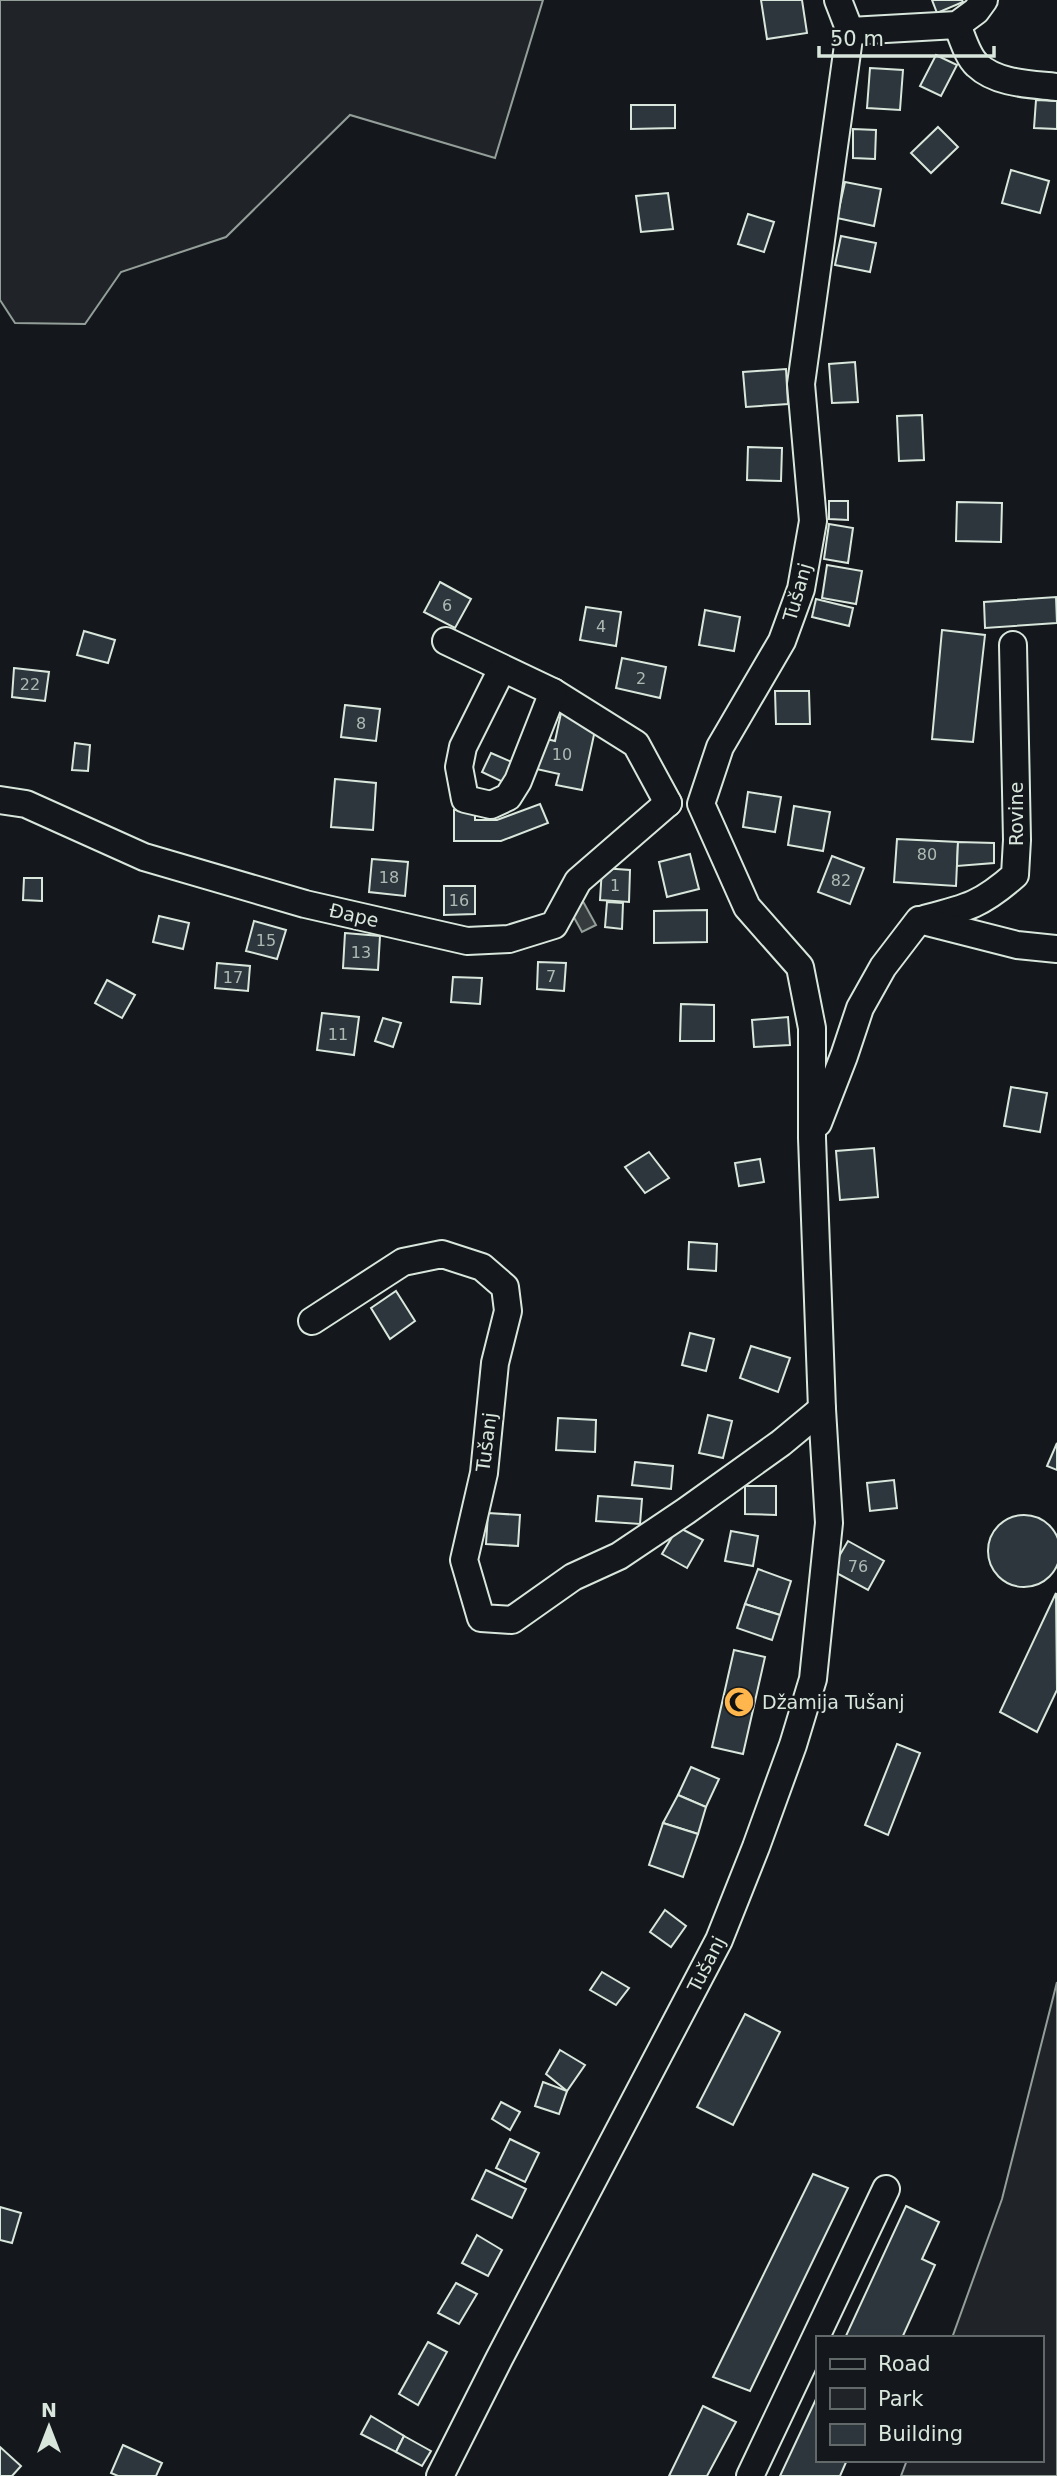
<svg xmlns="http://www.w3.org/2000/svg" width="1057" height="2476" font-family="'DejaVu Sans',sans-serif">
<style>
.green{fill:#202428;stroke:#939e99;stroke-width:2}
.water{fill:#363b3e;stroke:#939e99;stroke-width:2}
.building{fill:#2c363c;stroke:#d8e6dc;stroke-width:2}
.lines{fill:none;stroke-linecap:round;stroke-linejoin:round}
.minor-casing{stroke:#d8e6dc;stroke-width:30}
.minor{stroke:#14181c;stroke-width:26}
.labels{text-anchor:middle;stroke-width:5;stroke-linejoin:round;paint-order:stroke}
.number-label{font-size:16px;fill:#adbab4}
.street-label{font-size:19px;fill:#d8e6dc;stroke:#14181c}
.poi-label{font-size:19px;fill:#d8e6dc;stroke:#14181c;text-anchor:start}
</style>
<rect width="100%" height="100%" fill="#14181c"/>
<g class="green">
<polygon points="0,0 543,0 495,158 350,115 226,237 121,272 85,324 15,323 0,300"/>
<polygon points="1057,1982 1057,2476 901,2476 907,2460 1041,2460 1041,2338 952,2338 1002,2199"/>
</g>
<polygon class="water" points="580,896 596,925 582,932 566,903"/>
<g class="building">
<polygon points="761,0 802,0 807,33 767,39"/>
<polygon points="932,0 962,0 963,2 937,13"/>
<polygon points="936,55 957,65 941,96 920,86"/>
<polygon points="870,68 903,70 900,110 867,108"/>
<polygon points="1036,100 1057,101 1057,129 1034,128"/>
<polygon points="631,105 675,105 675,128 631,129"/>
<polygon points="938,127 958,147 931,173 911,153"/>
<polygon points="853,129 876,130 875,159 853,158"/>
<polygon points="1011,170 1049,181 1040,213 1002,203"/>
<polygon points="845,182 881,189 874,226 837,218"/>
<polygon points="668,193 673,229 641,232 636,196"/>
<polygon points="748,214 774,222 764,252 738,244"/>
<polygon points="841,236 876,243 870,272 835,265"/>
<polygon points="855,362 858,402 832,403 829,364"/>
<polygon points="786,369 788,404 746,407 743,372"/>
<polygon points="922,415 924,460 899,461 897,416"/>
<polygon points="748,447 782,448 781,481 747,480"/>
<polygon points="829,501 848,501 848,520 829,519"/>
<polygon points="957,502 1002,503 1001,542 956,541"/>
<polygon points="829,524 853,528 848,563 824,559"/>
<polygon points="827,565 862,571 856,604 822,598"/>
<polygon points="440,582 471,599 455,628 424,612"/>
<polygon points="1056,597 1057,623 985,628 984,602"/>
<polygon points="816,599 853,608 849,626 812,617"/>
<polygon points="586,607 621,612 616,646 580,640"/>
<polygon points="705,610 740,617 734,651 699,645"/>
<polygon points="942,630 985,635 973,742 932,739"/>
<polygon points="84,631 115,640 108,663 77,655"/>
<polygon points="622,658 666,667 660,698 616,688"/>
<polygon points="14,668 49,672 45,701 12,697"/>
<polygon points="775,691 809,691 810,724 776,724"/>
<polygon points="345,705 380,709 376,741 341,737"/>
<polygon points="561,713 597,721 582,790 556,785 559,774 532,768 538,737 555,741"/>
<polygon points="75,743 90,745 88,771 72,770"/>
<polygon points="491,753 514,763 505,783 482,772"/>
<polygon points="335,779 376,783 373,830 331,827"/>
<polygon points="748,792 781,797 775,832 743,827"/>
<polygon points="540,804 548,823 501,841 454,841 454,810 475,810 475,820 497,820"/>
<polygon points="794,806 830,812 823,851 788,845"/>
<polygon points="897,839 958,842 956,886 894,882"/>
<polygon points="958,842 994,843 994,863 957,866"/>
<polygon points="690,854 699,889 667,897 659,862"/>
<polygon points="832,856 864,868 850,904 818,892"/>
<polygon points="372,859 408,862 405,896 369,892"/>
<polygon points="602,868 630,870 629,902 600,900"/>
<polygon points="24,878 42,878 42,901 23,900"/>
<polygon points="444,886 475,886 475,914 444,915"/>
<polygon points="607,902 623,903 622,929 605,927"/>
<polygon points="707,910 707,942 654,943 654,911"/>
<polygon points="159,916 189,923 183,949 153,942"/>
<polygon points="254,921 286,930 277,959 246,951"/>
<polygon points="345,933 380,936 378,970 343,968"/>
<polygon points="538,962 566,963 564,991 537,989"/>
<polygon points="217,963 250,966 248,991 215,988"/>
<polygon points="453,977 482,978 480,1004 451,1002"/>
<polygon points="107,980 135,995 122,1018 95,1003"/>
<polygon points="681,1004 714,1005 714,1041 680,1041"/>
<polygon points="322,1013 359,1017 354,1055 317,1050"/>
<polygon points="788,1017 790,1045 754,1047 752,1020"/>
<polygon points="383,1018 401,1023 393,1047 375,1041"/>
<polygon points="1011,1087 1047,1093 1040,1132 1004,1126"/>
<polygon points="874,1148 878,1197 840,1200 836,1151"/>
<polygon points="649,1152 669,1178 645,1193 625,1167"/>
<polygon points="760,1159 764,1182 739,1186 735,1163"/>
<polygon points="689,1242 717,1244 716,1271 688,1269"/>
<polygon points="396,1291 415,1321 390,1339 371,1308"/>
<polygon points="690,1333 714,1339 706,1371 682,1365"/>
<polygon points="751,1346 790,1358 778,1392 740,1378"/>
<polygon points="708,1415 732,1421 723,1458 699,1453"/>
<polygon points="558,1418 596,1420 595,1452 556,1450"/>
<polygon points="1057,1443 1057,1470 1047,1466"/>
<polygon points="635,1462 673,1466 671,1489 632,1485"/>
<polygon points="894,1480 897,1508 870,1511 867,1483"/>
<polygon points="745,1486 776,1486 776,1515 745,1514"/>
<polygon points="598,1496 642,1499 640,1524 596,1521"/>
<polygon points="488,1513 520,1515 518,1546 486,1544"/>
<circle cx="1024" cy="1551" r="36"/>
<polygon points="678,1527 703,1540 687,1568 662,1554"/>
<polygon points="731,1531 758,1536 753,1566 725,1561"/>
<polygon points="848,1541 884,1561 868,1590 831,1570"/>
<polygon points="758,1569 791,1581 780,1615 745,1604"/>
<polygon points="1056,1593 1057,1690 1037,1732 1000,1712"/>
<polygon points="745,1604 780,1615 772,1640 737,1628"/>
<polygon points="734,1650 765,1657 743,1754 712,1747"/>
<polygon points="897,1744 920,1753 888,1835 865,1825"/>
<polygon points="691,1767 719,1779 706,1807 678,1795"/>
<polygon points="678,1795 706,1807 698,1834 663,1823"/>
<polygon points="663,1823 698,1834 683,1877 649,1865"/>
<polygon points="665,1910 686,1926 671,1947 650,1932"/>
<polygon points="602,1972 629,1988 616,2005 590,1990"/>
<polygon points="745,2014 780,2032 733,2125 697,2107"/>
<polygon points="560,2050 585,2065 567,2091 546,2074"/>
<polygon points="543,2082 567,2091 559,2114 535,2106"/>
<polygon points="501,2102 520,2112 510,2130 492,2119"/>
<polygon points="510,2139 539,2153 525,2182 496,2168"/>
<polygon points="486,2170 526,2189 512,2218 472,2199"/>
<polygon points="813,2174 848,2188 750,2391 713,2377"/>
<polygon points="906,2206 939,2222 922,2259 935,2265 902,2338 845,2338"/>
<polygon points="0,2207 21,2213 12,2243 0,2240"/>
<polygon points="477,2235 502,2250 488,2276 462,2263"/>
<polygon points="456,2283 477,2294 459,2324 438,2313"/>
<polygon points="428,2342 447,2352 418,2405 399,2394"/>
<polygon points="817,2397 817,2460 847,2460 840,2476 780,2476"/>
<polygon points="703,2406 736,2422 707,2476 669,2476"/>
<polygon points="371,2416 404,2436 396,2452 361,2434"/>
<polygon points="404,2436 431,2451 422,2466 396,2452"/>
<polygon points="123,2445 162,2463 156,2476 118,2476 111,2473"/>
<polygon points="0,2447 21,2466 12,2476 0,2476"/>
</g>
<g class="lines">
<g class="minor-casing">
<g id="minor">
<path d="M 957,25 C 962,36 967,56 977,65 C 997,84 1031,84 1057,87"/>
<polyline points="850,31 957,25 976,11 984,0"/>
<polyline points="446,641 553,692 636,744 668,803"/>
<polyline points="502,669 463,747 459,767 465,799 491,805 508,797 518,781 553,692"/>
<polyline points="0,800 26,804 144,857 305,904 467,941 509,939 554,925 578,881 668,803"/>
<path d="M 924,919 C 967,908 981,905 1015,875 L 1017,840 L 1013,645"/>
<polyline points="818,1123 844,1056 860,1008 883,967 919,920 1017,945 1057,949"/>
<polyline points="312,1321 403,1262 442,1254 482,1267 505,1287 508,1311 495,1363 484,1473 464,1560 481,1618 512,1620 573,1577 619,1556 686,1511 781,1443 822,1409"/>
<polyline points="440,2476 499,2359 719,1940 756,1847 793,1745 813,1679 829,1523 822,1409 812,1138 812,1028 800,967 747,907 701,804 720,747 782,641 801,589 813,521 801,384 850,31 838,0"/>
<polyline points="750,2476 886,2189"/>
</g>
</g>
<use href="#minor" class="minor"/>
</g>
<defs>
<g id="mosque-disc" transform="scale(1.575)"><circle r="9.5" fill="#ffb74d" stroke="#14181c"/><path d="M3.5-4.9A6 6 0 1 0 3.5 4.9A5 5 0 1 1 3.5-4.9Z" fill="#111"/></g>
</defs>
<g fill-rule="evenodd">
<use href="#mosque-disc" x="739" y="1702"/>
</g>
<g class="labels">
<g class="number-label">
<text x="447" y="611">6</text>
<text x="601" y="632">4</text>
<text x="641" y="684">2</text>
<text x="30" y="690">22</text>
<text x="361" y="729">8</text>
<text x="562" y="760">10</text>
<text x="927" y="860">80</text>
<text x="389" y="883">18</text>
<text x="841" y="886">82</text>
<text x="615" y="891">1</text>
<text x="459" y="906">16</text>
<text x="266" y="946">15</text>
<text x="361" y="958">13</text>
<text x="551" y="982">7</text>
<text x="233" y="983">17</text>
<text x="338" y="1040">11</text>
<text x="858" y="1572">76</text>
</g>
<g class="street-label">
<text transform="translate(797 592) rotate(-74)" y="7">Tušanj</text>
<text transform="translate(1016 814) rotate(-90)" y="7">Rovine</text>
<text transform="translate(354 915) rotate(13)" y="7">Đape</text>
<text transform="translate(486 1442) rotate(-83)" y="7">Tušanj</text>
<text transform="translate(706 1964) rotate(-63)" y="7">Tušanj</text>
</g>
<g class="poi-label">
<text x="762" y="1709">Džamija Tušanj</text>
</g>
</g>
<rect x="816" y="2336" width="228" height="126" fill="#14181c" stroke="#626a69" stroke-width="2"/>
<rect x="830" y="2359" width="35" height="10" fill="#14181c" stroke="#626a69" stroke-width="2"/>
<text x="878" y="2371" font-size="21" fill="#d8e6dc">Road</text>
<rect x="830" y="2388" width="35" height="21" fill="#202428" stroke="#626a69" stroke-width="2"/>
<text x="878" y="2406" font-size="21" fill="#d8e6dc">Park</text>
<rect x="830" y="2424" width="35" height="21" fill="#2c363c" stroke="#626a69" stroke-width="2"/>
<text x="878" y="2441" font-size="21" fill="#d8e6dc">Building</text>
<g transform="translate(49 2427)" stroke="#14181c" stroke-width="5" paint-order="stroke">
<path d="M0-5L12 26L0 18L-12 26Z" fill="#d8e6dc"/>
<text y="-10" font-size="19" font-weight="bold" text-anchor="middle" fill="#d8e6dc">N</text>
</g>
<path d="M819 46v10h175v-10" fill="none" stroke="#d8e6dc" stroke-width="3.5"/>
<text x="830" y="46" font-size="21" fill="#d8e6dc" stroke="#14181c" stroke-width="5" paint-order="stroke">50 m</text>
</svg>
